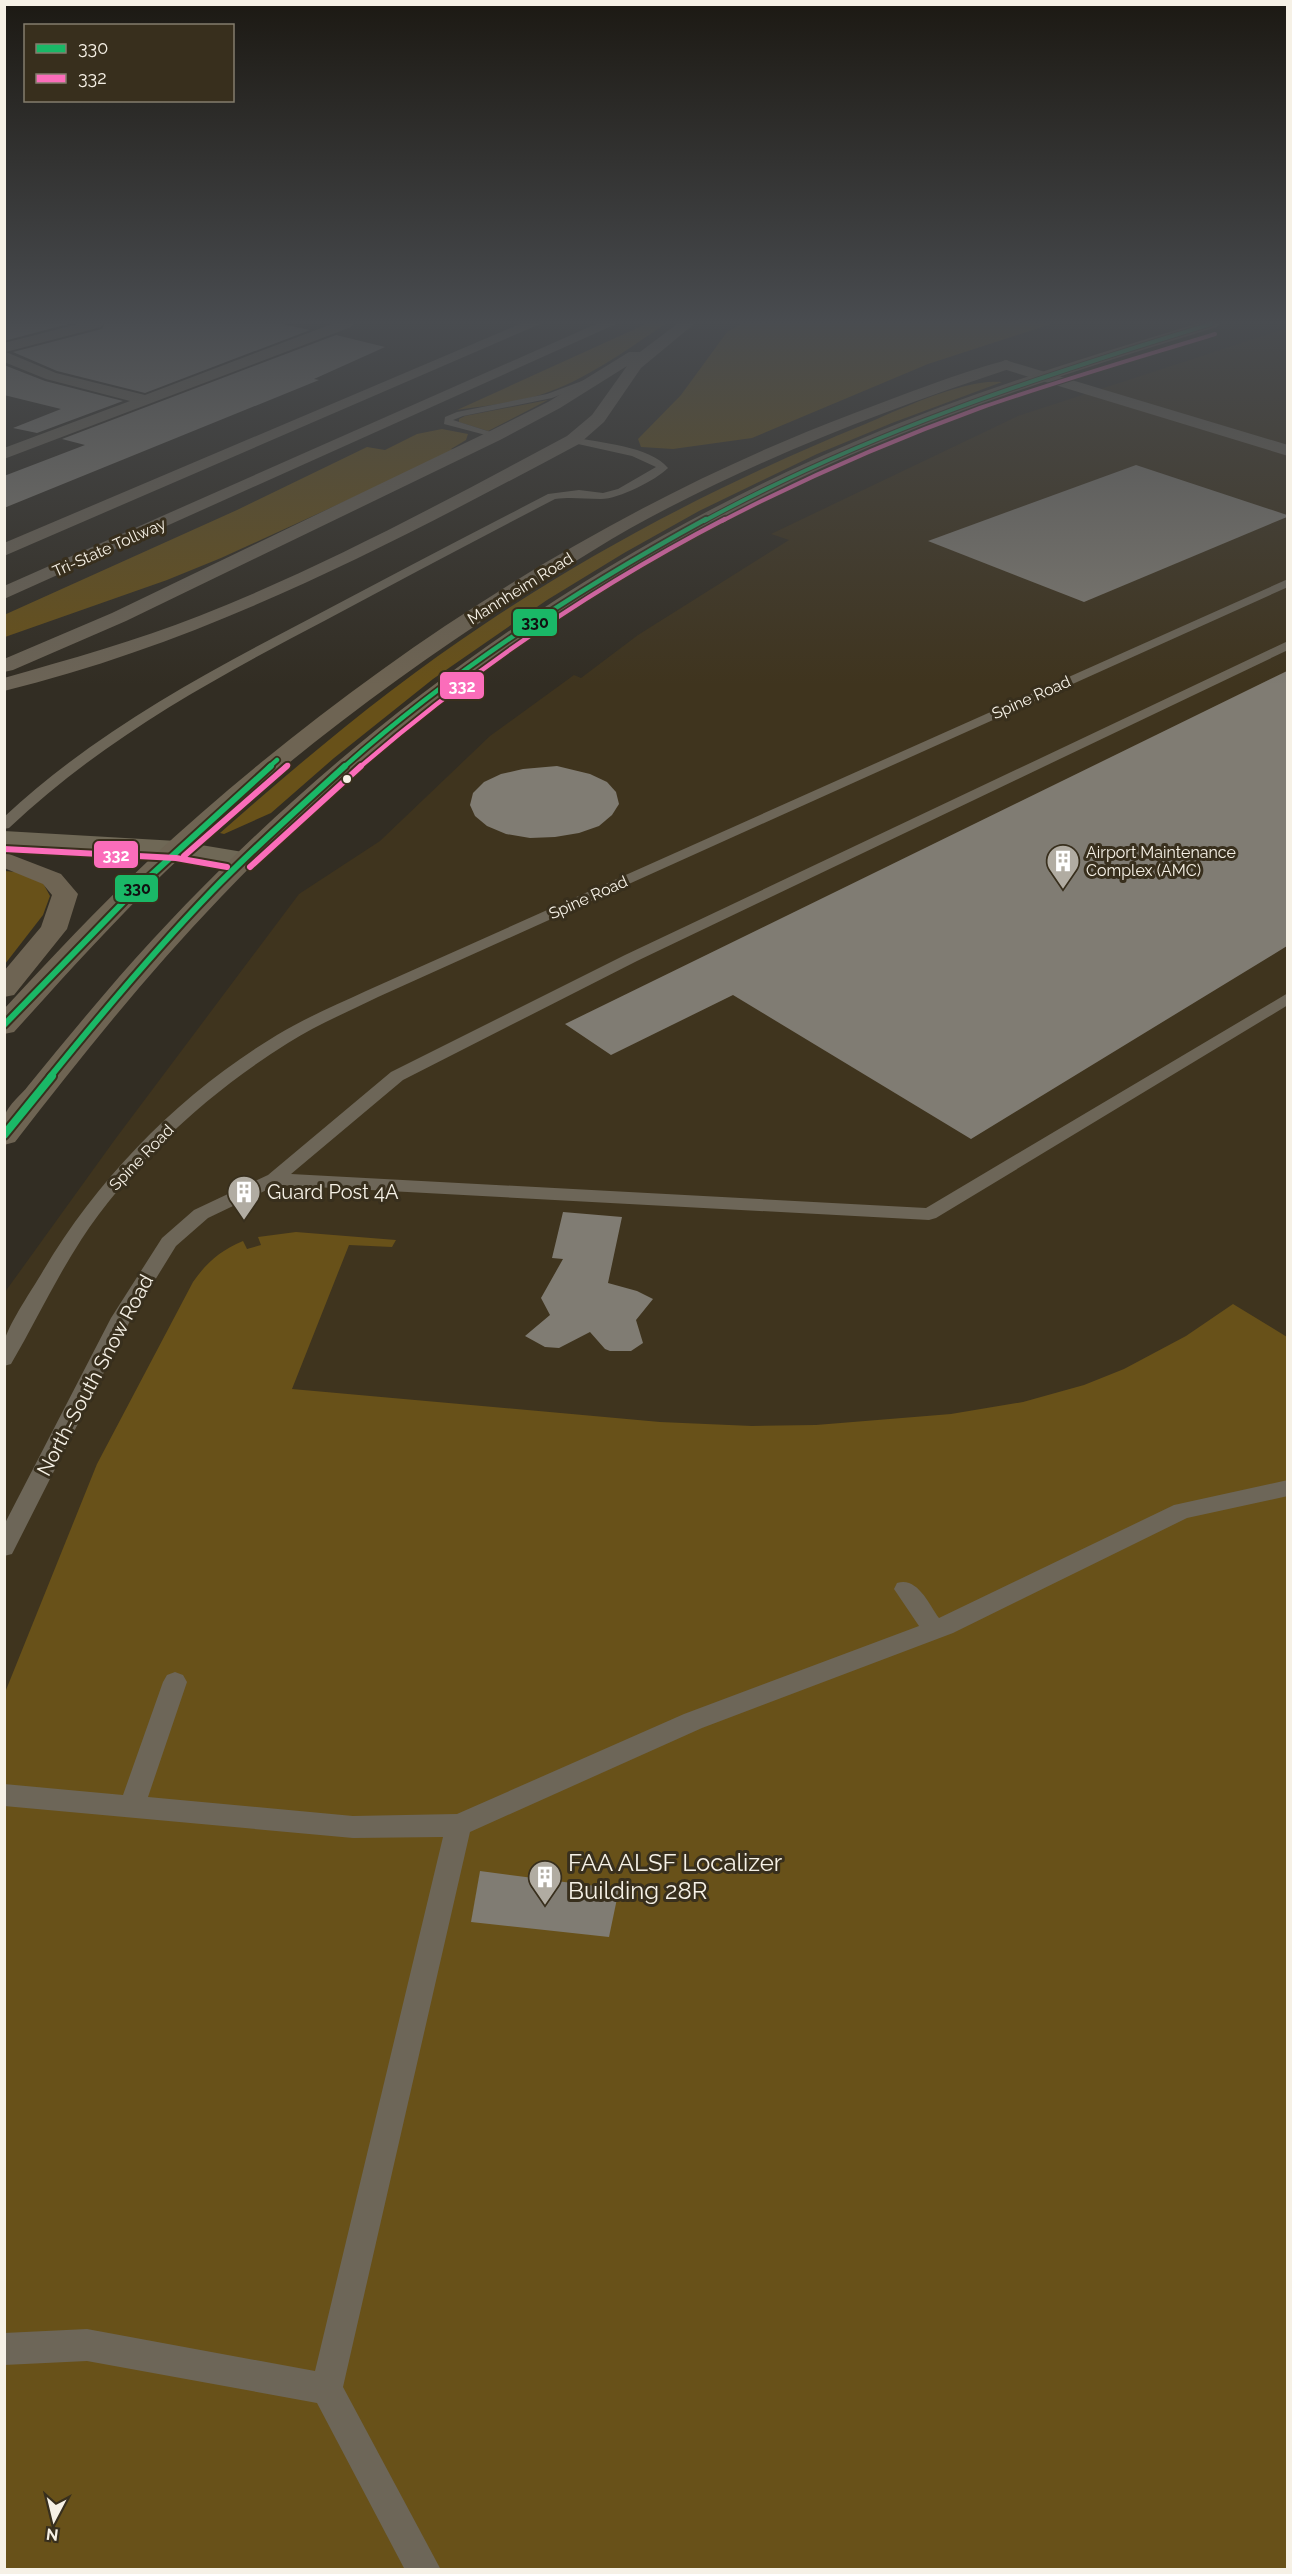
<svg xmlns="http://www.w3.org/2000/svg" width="1292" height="2574" font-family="Raleway,sans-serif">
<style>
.built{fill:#3f341e}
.green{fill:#685119}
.forest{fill:#654e12}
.building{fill:#807c73}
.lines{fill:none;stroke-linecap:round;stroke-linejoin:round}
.lane{fill:#6d6658;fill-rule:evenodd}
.street{fill:#6d6658;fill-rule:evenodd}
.secondary{fill:#6f6856;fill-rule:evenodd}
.primary{fill:#6e6453;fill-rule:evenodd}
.highway{fill:#6c6456;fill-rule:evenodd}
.bus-1-far3-casing{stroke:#382f1d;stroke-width:6}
.bus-1-far2-casing{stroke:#382f1d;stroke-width:8}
.bus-1-far1-casing{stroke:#382f1d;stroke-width:10}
.bus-1-casing{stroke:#382f1d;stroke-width:12}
.bus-2-far2-casing{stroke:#382f1d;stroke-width:6}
.bus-2-far1-casing{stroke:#382f1d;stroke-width:8}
.bus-2-casing{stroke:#382f1d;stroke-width:10}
.bus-1-far3{stroke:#1ab867;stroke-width:4}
.bus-1-far2{stroke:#1ab867;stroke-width:4.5}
.bus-1-far1{stroke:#1ab867;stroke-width:6}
.bus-1{stroke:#1ab867;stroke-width:8}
.bus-2-far2{stroke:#fb6dba;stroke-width:4}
.bus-2-far1{stroke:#fb6dba;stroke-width:4.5}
.bus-2{stroke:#fb6dba;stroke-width:6}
.bus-dot{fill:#f6f1e6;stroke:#382f1d;stroke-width:2}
.labels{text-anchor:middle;stroke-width:6;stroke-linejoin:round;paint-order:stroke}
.far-street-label{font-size:16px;fill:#f6f1e6;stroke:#382f1d}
.far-poi-label{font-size:16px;fill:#f6f1e6;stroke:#382f1d;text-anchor:start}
.poi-label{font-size:20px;fill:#f6f1e6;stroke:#382f1d;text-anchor:start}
.street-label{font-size:20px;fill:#f6f1e6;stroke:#382f1d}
.near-poi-label{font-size:24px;fill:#f6f1e6;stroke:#382f1d;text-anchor:start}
.line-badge{stroke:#382f1d;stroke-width:2}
.badge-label{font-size:16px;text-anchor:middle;font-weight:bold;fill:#fff}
.pale-badge-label{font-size:16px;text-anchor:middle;font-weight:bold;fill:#111}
</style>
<rect width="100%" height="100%" fill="#322d23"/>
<polygon class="built" points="1287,328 1287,2569 5,2570 5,1292 116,1138 299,894 380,841 490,736 574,675 581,678 638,635 789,540 771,534 1018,416"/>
<g class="green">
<path d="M 646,324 L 665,324 C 625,351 586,380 540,395 C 513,403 485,406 457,410 Z"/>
<path d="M 1002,382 L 892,423 L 817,454 L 699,511 L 624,553 L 547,600 L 433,679 L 334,758 L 271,813 L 224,834 L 220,833 C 305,758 391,686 486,623 C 604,544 731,479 863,425 C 898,410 965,378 1002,382 Z"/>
<polygon points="548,400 488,431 459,422 459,419 465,416"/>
<polygon points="442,429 468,434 466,440 451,449 455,451 221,558 167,580 5,637 4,615 237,510 367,447 385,450 417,434"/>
<polygon points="5,871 16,872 43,883 50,896 43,915 5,964"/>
<path d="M 296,1232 L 396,1240 L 392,1247 L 349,1245 L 292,1389 L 660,1422 L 752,1426 L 816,1425 L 951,1414 L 1023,1402 L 1084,1385 L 1124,1369 L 1186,1336 L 1233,1304 L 1287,1337 L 1287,2569 L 5,2569 L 4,1695 L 97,1464 L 193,1282 C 207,1262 220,1251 243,1241 L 247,1249 L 261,1245 L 258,1237 Z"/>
</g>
<polygon class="forest" points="741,324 1051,324 928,364 752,438 673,449 641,447 638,439 681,395 727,332"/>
<g class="building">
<polygon points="4,324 68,324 4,341"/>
<polygon points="105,324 282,324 310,330 145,393 57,371 13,352 102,329"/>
<polygon points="336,335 385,347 314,379 319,380 4,508 4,476 85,445 62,439"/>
<polygon points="4,365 45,381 123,401 37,433 13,428 61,409 4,395"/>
<polygon points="1136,465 1287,515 1287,517 1084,602 928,541"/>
<polygon points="1287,671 1287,946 971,1139 733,995 611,1055 565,1024"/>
<polygon points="557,766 590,774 607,782 616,792 619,804 612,815 599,826 579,833 555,837 530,838 506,834 487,826 475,816 470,805 473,793 484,782 501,774 523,769"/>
<polygon points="563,1212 622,1217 608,1283 637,1291 653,1299 636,1320 643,1343 631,1351 610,1351 605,1349 590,1332 559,1348 545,1347 525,1336 550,1315 541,1298 563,1259 552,1258"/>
<polygon points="480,1871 619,1889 609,1937 471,1922"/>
</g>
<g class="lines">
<g class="lane">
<polygon points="590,378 598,380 552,398 463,416 453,420 497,434 497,438 444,424 445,417 457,412 547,394"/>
<path d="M 573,437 C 600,443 650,446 668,468 C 656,480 619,499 601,499 C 584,499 572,497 555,499 C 478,539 402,579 326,620 C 213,679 103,739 9,828 L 4,829 L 4,817 C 95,732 202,675 311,618 C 390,576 469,535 548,494 L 579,490 L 603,493 L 618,489 L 656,467 L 632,456 L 569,442 L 568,440 Z"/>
<path d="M 1288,579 L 1288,587 L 378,997 C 348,1012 316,1025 288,1043 C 208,1093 133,1161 81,1240 C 55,1280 35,1323 11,1364 L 4,1366 C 4,1358 3,1346 5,1339 C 11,1320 32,1290 43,1271 C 100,1175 181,1093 277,1035 C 305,1018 336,1005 366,991 Z"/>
<polygon points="1288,641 1288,650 637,961 403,1080 291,1174 926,1208 1288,993 1288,1005 936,1218 929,1220 277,1185 208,1218 176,1246 131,1319 12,1554 4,1556 4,1525 111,1318 162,1238 194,1210 268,1175 391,1072 625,955"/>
<path d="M 1288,1480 L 1288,1496 L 1187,1518 L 953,1633 L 702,1728 L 470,1832 L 343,2387 L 441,2570 L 405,2570 L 317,2403 L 87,2361 L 4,2365 L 4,2333 L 87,2329 L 315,2371 L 443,1837 L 353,1838 L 4,1806 L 4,1784 L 123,1795 L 163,1682 L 167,1675 L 175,1672 L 183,1675 L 187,1682 L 148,1797 L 353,1816 L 457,1814 L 684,1714 L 919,1626 L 894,1589 L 897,1583 C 917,1576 929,1604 939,1618 L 1174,1505 Z"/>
</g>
<g class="street">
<polygon points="78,324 103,324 101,327 6,352 56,373 145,395 332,324 353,324 351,327 4,459 4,448 130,401 46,379 4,362 4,343"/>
<polygon points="1005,360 1288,445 1288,456 1000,368 997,365"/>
</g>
<polygon class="secondary" points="4,831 177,841 243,852 252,854 255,859 252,864 243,866 177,855 4,845"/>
<g class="primary">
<path d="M 1196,324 L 1219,324 L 1217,327 C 1084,368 951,409 824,467 C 598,570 392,718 221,897 C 147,974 80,1058 15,1142 L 4,1145 C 4,1137 2,1123 5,1115 C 8,1105 22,1094 28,1086 C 58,1049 88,1013 119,977 C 324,744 577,558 863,438 C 971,392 1083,358 1196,324 Z"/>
<path d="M 1007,360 L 1015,365 L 1012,368 C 894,407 778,451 668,508 C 617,534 569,565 521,596 C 394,677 274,768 165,872 C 112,923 63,978 14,1032 L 4,1034 L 4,1009 C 51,958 98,908 148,861 C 351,673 593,512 852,414 C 903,395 954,374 1007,360 Z"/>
<polygon points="4,852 61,874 78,894 67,929 14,995 4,997 4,971 41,927 52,895 43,884 4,868"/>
</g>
<g class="highway">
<polygon points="520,324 540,324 4,556 4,543"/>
<polygon points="596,324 616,324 4,599 4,586"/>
<path d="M 677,324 L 694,324 L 641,368 L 604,422 L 579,444 C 393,543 211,640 4,691 L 4,678 C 70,659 136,641 199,616 C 326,566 447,500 567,436 L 592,415 L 627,366 L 560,408 L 500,440 L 126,621 L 13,670 L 4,672 L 4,659 L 112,613 L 488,432 L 548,402 L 629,352 L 640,352 Z"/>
</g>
<g class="bus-1-far3-casing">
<path id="bus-1-far3" d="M 704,521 C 864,434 1037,377 1211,324"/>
</g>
<g class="bus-1-far2-casing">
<g id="bus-1-far2">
<polyline points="269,767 277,760"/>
<path d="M 344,767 C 453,670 578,589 706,519"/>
</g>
</g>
<g class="bus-1-far1-casing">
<g id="bus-1-far1">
<polyline points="4,1025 137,888 271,766"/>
<path d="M 50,1077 C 102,1013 155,950 212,891 C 255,847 300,807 345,766"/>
</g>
</g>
<g class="bus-1-casing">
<polyline id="bus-1" points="4,1135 52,1076"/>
</g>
<g class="bus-2-far2-casing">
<path id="bus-2-far2" d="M 722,521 C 805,478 892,440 980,408 C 1058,381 1137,358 1215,334"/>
</g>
<g class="bus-2-far1-casing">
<g id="bus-2-far1">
<polyline points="285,767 288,765"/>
<path d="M 360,767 C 471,671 594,587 725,519"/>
</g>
</g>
<g class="bus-2-casing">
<g id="bus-2">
<polyline points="4,849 176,858 227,867"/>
<polyline points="184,856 287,766"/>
<polyline points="250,867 361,766"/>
</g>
</g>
<use href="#bus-1-far3" class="bus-1-far3"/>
<use href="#bus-1-far2" class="bus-1-far2"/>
<use href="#bus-1-far1" class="bus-1-far1"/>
<use href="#bus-1" class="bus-1"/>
<use href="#bus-2-far2" class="bus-2-far2"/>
<use href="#bus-2-far1" class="bus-2-far1"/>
<use href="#bus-2" class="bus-2"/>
</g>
<linearGradient id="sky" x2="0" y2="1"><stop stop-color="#1c1913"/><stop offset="0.47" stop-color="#494c50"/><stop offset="1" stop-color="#494c50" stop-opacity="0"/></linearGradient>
<rect width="1292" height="685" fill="url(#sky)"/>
<defs>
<g id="building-pin" transform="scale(1.725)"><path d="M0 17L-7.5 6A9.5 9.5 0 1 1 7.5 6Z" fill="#b1aca2" stroke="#382f1d"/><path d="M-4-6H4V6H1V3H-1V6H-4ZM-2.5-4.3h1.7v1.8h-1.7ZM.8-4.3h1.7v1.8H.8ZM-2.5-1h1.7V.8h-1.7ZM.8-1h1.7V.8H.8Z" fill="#fff"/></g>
</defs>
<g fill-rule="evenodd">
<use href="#building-pin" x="1063" y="861"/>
<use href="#building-pin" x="244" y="1192"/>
<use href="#building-pin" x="545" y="1877"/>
</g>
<circle class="bus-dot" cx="347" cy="779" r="5"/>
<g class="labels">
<g class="far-street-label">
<text transform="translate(109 547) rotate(-24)" y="6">Tri-State Tollway</text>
<text transform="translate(520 588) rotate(-32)" y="6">Mannheim Road</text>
<text transform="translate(1031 697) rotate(-24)" y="6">Spine Road</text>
<text transform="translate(588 897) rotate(-24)" y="6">Spine Road</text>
<text transform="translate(141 1157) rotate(-46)" y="6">Spine Road</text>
</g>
<g class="far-poi-label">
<text x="1086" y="858">Airport Maintenance<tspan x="1086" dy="18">Complex (AMC)</tspan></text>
</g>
<g class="poi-label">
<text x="267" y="1199">Guard Post 4A</text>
</g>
<g class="street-label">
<text transform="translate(95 1375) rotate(-62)" y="7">North-South Snow Road</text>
</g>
<g class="near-poi-label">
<text x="568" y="1871">FAA ALSF Localizer<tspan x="568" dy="28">Building 28R</tspan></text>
</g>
</g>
<g class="line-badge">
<rect x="512" y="608" width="46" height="29" rx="6" fill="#1ab867"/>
<rect x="439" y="671" width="46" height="29" rx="6" fill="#fb6dba"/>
<rect x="93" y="840" width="46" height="29" rx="6" fill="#fb6dba"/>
<rect x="114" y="874" width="45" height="29" rx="6" fill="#1ab867"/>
</g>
<g class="badge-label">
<text x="462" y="692">332</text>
<text x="116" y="861">332</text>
</g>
<g class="pale-badge-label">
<text x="535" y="628">330</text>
<text x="137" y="894">330</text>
</g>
<rect width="1292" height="2574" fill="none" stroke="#f6f1e6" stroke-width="12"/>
<rect x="24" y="24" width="210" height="78" fill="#382f1d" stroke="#847d6d" stroke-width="1.5"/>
<rect x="36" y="44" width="30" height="9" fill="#1ab867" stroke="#847d6d" stroke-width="1.5"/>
<text x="78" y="54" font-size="18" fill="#f6f1e6">330</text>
<rect x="36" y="74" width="30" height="9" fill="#fb6dba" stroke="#847d6d" stroke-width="1.5"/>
<text x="78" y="84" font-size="18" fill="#f6f1e6">332</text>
<g transform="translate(54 2520) rotate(187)" stroke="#382f1d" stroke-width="4.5" paint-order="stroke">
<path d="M0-4.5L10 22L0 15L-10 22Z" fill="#f6f1e6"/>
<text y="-9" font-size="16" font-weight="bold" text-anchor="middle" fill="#f6f1e6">N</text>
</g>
</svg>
